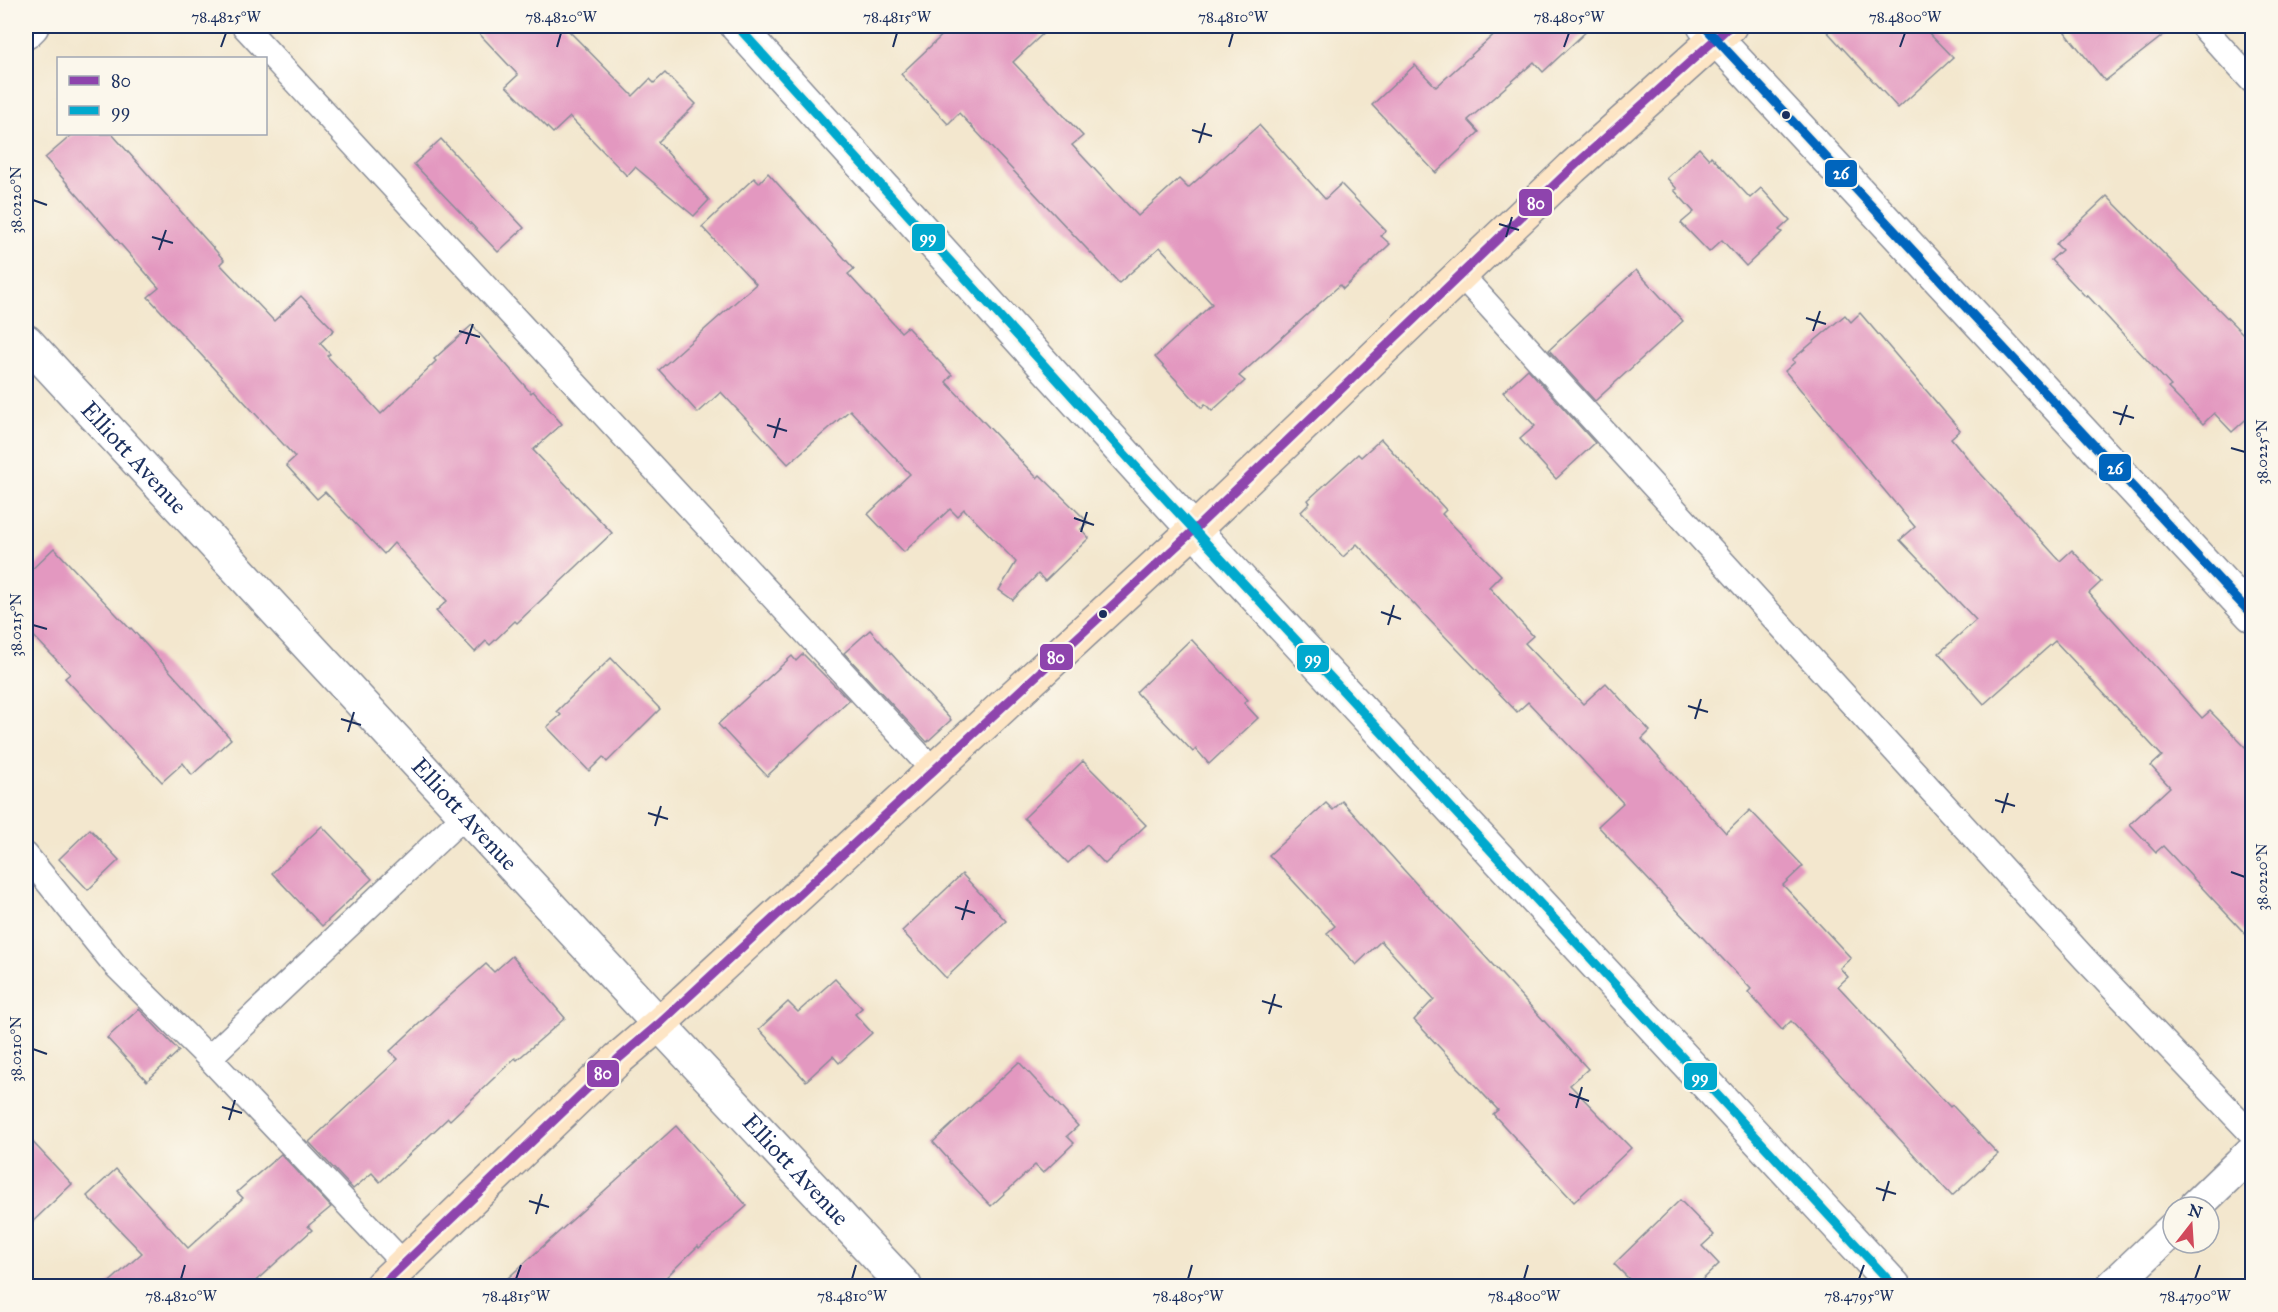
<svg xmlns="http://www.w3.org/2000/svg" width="2278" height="1312" font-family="'IM FELL Great Primer',serif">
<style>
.building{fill:#e398c0}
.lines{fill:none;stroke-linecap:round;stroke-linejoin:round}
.service-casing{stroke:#878b96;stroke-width:27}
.minor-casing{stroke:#878b96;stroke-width:36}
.tertiary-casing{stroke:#878b96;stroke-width:36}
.secondary-casing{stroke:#878b96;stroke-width:36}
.service{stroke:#fff;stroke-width:24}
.minor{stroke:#fff;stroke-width:33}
.tertiary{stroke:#fff;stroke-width:33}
.secondary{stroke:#fde5c5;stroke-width:33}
.bus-1-casing{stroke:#fbf7ec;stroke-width:14}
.bus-2-casing{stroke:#fbf7ec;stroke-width:14}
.bus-3-casing{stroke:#fbf7ec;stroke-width:14}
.bus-1{stroke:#8e44ad;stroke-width:9}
.bus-2{stroke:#00a9ce;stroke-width:9}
.bus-3{stroke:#0065bd;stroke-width:9}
.ticks{fill:none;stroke:#1b2f5e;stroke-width:2}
.bus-dot{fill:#1b2f5e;stroke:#fbf7ec;stroke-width:2}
.labels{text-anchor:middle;stroke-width:4.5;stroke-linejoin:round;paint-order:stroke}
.street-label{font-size:24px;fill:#1b2f5e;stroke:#fbf7ec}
.line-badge{stroke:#fbf7ec;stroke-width:2}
.badge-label{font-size:16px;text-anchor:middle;font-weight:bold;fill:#fff}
.neatline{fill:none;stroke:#1b2f5e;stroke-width:2}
.ticks-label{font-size:15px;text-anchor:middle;fill:#1b2f5e}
</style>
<rect width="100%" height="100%" fill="#fbf7ec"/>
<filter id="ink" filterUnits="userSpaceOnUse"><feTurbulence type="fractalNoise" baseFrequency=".0167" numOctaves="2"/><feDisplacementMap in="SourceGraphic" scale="12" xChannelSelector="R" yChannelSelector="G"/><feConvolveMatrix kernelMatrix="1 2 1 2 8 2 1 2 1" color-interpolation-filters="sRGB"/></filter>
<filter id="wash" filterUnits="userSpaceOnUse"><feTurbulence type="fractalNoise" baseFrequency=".008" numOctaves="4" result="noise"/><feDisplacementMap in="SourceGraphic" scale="24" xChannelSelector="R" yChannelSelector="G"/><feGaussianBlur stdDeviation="1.35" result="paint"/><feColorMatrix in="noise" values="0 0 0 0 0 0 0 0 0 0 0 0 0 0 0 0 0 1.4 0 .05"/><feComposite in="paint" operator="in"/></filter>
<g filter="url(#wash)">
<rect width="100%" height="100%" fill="#f3e7ce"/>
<g id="blocks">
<g class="building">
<polygon points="472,26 564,26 633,96 650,79 654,83 665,73 696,104 658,142 709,200 694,216 635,167 627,176 570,117 553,133 506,86 518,75"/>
<polygon points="952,26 1051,26 1013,62 1083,136 1072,145 1138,216 1179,179 1188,188 1259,125 1325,199 1341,184 1386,231 1381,236 1390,244 1343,289 1340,285 1239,376 1245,381 1212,411 1205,404 1202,408 1155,357 1212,304 1160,247 1119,283 959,113 948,124 901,74"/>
<polygon points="1498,26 1592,26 1543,72 1534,62 1468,120 1479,132 1436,173 1372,105 1415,65 1436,87 1501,28"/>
<polygon points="1822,26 1922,26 1953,58 1898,108"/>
<polygon points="2060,26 2175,26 2105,81"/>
<polygon points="73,134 112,134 224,260 220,264 274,321 301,296 334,330 320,343 330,354 327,356 381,414 436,361 434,359 472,325 531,393 533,391 562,424 533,450 612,533 517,623 515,621 490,645 486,641 475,652 436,611 447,601 394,543 384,554 325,492 317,499 286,465 295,457 148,297 159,288 45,158"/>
<polygon points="441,139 524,228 498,252 414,164"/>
<polygon points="1699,148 1709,159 1711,156 1750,198 1761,188 1790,220 1779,230 1782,232 1746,266 1722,240 1709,252 1681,223 1694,212 1674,190 1677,189 1667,178"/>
<polygon points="768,173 854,269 848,274 901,332 907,327 952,375 946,382 1037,478 1040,475 1088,522 1081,529 1089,538 1045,581 1038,574 1013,600 999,590 1016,562 964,509 957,516 950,509 904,552 868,514 910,474 850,410 788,464 721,392 698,413 659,370 756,284 702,227 754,178 759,183"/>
<polygon points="2107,196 2253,344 2253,413 2232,432 2214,413 2203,424 2168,388 2171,386 2087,295 2086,297 2051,260 2062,250 2056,244"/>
<polygon points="1636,270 1683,321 1595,401 1549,350"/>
<polygon points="1860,313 1960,430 1951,438 1981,474 2060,561 2072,550 2101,582 2089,593 2094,599 2202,718 2210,711 2253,755 2253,942 2163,846 2156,852 2130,824 2170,787 2151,766 2162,756 2055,641 1984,704 1939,653 1976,620 1900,540 1915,527 1785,371 1795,362 1792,360 1845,315 1851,322"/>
<polygon points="1528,369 1595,443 1556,479 1520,439 1535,426 1503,392"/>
<polygon points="1381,439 1446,510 1442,514 1501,575 1489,587 1533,636 1525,643 1583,704 1606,683 1650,731 1642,739 1726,833 1750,810 1803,866 1783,885 1851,958 1840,968 1848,977 1838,986 1950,1107 1952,1105 1998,1154 1952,1196 1791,1021 1782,1030 1748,992 1751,989 1598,826 1623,803 1528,702 1517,712 1357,544 1343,557 1301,512 1310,503 1308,500 1358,454 1361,457"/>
<polygon points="54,548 130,629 131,628 231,739 192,775 183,763 162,782 65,678 70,674 26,628 26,575"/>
<polygon points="870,630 951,720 927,742 844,653"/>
<polygon points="1191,639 1248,700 1244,703 1258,718 1209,764 1196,749 1193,752 1136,692"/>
<polygon points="803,654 849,700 767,776 718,724 792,656 796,661"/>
<polygon points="611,658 660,709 607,762 603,757 589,771 547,727 561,715 557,711"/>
<polygon points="1083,761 1146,825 1105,864 1087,845 1068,863 1024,818"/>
<polygon points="1342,801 1429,898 1450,918 1588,1069 1570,1085 1631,1148 1574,1202 1493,1114 1498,1110 1414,1020 1434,999 1381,941 1356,965 1327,933 1335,926 1269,855 1326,803 1333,810"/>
<polygon points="322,826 372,879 322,926 272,873"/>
<polygon points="90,829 119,860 88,890 59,859"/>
<polygon points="962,874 1006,921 946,978 902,931"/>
<polygon points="512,956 565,1018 517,1060 515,1058 450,1120 448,1118 380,1182 372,1173 353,1189 309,1142 398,1059 390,1051 437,1007 486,964 494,972"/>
<polygon points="835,979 862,1008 855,1014 872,1033 839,1063 833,1056 806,1081 759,1029 788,1002 798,1012"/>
<polygon points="139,1009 179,1051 147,1081 107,1038"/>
<polygon points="1019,1062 1078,1126 1067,1136 1074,1143 1043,1173 1035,1165 991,1206 949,1162 950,1161 933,1142"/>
<polygon points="676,1126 747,1206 699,1248 698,1246 656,1287 498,1287"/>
<polygon points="26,1135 72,1184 26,1228"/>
<polygon points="281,1154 331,1207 308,1226 312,1230 249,1287 104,1287 142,1253 87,1196 116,1169 188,1248 243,1198 237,1192"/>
<polygon points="1680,1200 1714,1235 1702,1246 1719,1264 1695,1287 1637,1287 1614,1264"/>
</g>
</g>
</g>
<g filter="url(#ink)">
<use href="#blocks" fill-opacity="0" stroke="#878b96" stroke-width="1.5"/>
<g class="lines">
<g class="service-casing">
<g id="service">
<polyline points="244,26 934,771"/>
<polyline points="2202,26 2252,81"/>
<polyline points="1461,275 2084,958 2252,1134"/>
<polyline points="26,855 115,965 209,1058"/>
<polyline points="405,1265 209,1058 465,815"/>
</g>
</g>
<g class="minor-casing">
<g id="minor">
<polyline points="737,26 1159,492 1894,1286"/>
<polyline points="1704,26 2252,615"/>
<polyline points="26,32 32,26"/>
<polyline points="2195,1207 2252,1152"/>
<polyline points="2113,1286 2173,1229"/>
</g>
</g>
<g class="tertiary-casing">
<g id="tertiary">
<path id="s1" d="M 26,341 L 659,1024 L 905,1286"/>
</g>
</g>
<g class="secondary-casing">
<polyline id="secondary" points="381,1286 618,1059 659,1024 1194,530 1572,168 1730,26"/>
</g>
<use href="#service" class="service"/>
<use href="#minor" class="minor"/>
<use href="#tertiary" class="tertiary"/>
<use href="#secondary" class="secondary"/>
<g class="bus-1-casing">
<polyline id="bus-1" points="381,1286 618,1059 659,1024 1194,530 1572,168 1730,26"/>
</g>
<g class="bus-2-casing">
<polyline id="bus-2" points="737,26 1159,492 1894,1286"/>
</g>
<g class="bus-3-casing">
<polyline id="bus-3" points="1704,26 2252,615"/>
</g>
<use href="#bus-1" class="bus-1"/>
<use href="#bus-2" class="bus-2"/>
<use href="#bus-3" class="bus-3"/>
</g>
</g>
<path class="ticks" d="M 221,47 L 226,33M 557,47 L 561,33M 893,47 L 897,33M 1229,47 L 1233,33M 1564,47 L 1569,33M 1900,47 L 1905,33M 1192,130 L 1212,136M 1199,143 L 1205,123M 33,200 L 47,205M 1499,224 L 1519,230M 152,237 L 173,243M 1506,237 L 1512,217M 159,250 L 166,230M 1806,318 L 1826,324M 459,331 L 480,337M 1813,331 L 1820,311M 466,344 L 473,324M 2113,412 L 2134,418M 767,425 L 787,431M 2120,425 L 2127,405M 774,438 L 780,418M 2231,448 L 2245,452M 1074,518 L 1094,525M 1081,532 L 1087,512M 1381,612 L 1401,619M 33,625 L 47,629M 1388,625 L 1394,605M 1688,706 L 1708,712M 341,719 L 361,725M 1695,719 L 1701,699M 348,732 L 354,712M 1995,800 L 2015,806M 648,813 L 668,819M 2002,813 L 2008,793M 655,826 L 661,806M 2231,872 L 2245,877M 955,907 L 975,913M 962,920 L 968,900M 1262,1001 L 1282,1007M 1269,1014 L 1275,994M 33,1049 L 47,1054M 1569,1094 L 1589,1101M 222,1107 L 242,1113M 1576,1108 L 1582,1087M 229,1120 L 235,1100M 1876,1188 L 1896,1194M 529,1201 L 549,1207M 1883,1201 L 1889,1181M 536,1214 L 542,1194M 181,1279 L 185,1265M 516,1279 L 521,1265M 852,1279 L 856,1265M 1188,1279 L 1192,1265M 1524,1279 L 1528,1265M 1859,1279 L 1864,1265M 2195,1279 L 2200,1265"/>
<g class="bus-dot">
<circle cx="1786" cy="115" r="5"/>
<circle cx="1103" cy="614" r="5"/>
</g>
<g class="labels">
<g class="street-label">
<text dy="8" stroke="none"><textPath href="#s1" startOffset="159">Elliott Avenue</textPath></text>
<text dy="8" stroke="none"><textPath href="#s1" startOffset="645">Elliott Avenue</textPath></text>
<text dy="8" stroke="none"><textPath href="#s1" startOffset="1131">Elliott Avenue</textPath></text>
</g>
</g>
<g class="line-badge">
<rect x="1824" y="159" width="34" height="29" rx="6" fill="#0065bd"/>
<rect x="1518" y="188" width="35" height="29" rx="6" fill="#8e44ad"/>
<rect x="911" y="223" width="35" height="29" rx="6" fill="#00a9ce"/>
<rect x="2098" y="453" width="34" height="29" rx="6" fill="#0065bd"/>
<rect x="1039" y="643" width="35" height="28" rx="6" fill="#8e44ad"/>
<rect x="1296" y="644" width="34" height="29" rx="6" fill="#00a9ce"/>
<rect x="586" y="1059" width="34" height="29" rx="6" fill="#8e44ad"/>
<rect x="1683" y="1062" width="35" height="29" rx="6" fill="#00a9ce"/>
</g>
<g class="badge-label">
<text x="1841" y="179">26</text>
<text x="1536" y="209">80</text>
<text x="928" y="243">99</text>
<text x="2115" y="474">26</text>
<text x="1056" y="663">80</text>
<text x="1313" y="664">99</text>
<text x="603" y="1079">80</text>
<text x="1700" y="1083">99</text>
</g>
<rect width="2278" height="1312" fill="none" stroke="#fbf7ec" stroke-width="66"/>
<rect x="57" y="57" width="210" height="78" fill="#fbf7ec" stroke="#a1a7b3" stroke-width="1.5"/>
<rect x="69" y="76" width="30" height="9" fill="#8e44ad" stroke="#a1a7b3" stroke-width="1.5"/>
<text x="111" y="87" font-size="18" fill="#1b2f5e">80</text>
<rect x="69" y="106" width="30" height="9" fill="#00a9ce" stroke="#a1a7b3" stroke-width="1.5"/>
<text x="111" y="117" font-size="18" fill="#1b2f5e">99</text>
<g transform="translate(2191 1225) rotate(17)"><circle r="28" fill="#fbf7ec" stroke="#a1a7b3" stroke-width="1.5"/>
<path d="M0-4.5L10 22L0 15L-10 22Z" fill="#d1495b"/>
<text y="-9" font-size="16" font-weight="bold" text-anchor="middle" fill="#1b2f5e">N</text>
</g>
<rect x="33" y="33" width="2212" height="1246" class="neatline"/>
<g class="ticks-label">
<text x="226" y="22">78.4825°W</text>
<text x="561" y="22">78.4820°W</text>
<text x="897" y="22">78.4815°W</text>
<text x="1233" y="22">78.4810°W</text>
<text x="1569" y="22">78.4805°W</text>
<text x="1905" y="22">78.4800°W</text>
<text transform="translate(16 200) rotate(-90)" y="5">38.0220°N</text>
<text transform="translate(2262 452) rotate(-90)" y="5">38.0225°N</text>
<text transform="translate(16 625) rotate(-90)" y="5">38.0215°N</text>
<text transform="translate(2262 877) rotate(-90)" y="5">38.0220°N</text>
<text transform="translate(16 1049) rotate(-90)" y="5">38.0210°N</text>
<text x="181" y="1301">78.4820°W</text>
<text x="516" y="1301">78.4815°W</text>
<text x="852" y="1301">78.4810°W</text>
<text x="1188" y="1301">78.4805°W</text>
<text x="1524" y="1301">78.4800°W</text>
<text x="1859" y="1301">78.4795°W</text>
<text x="2195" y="1301">78.4790°W</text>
</g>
</svg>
